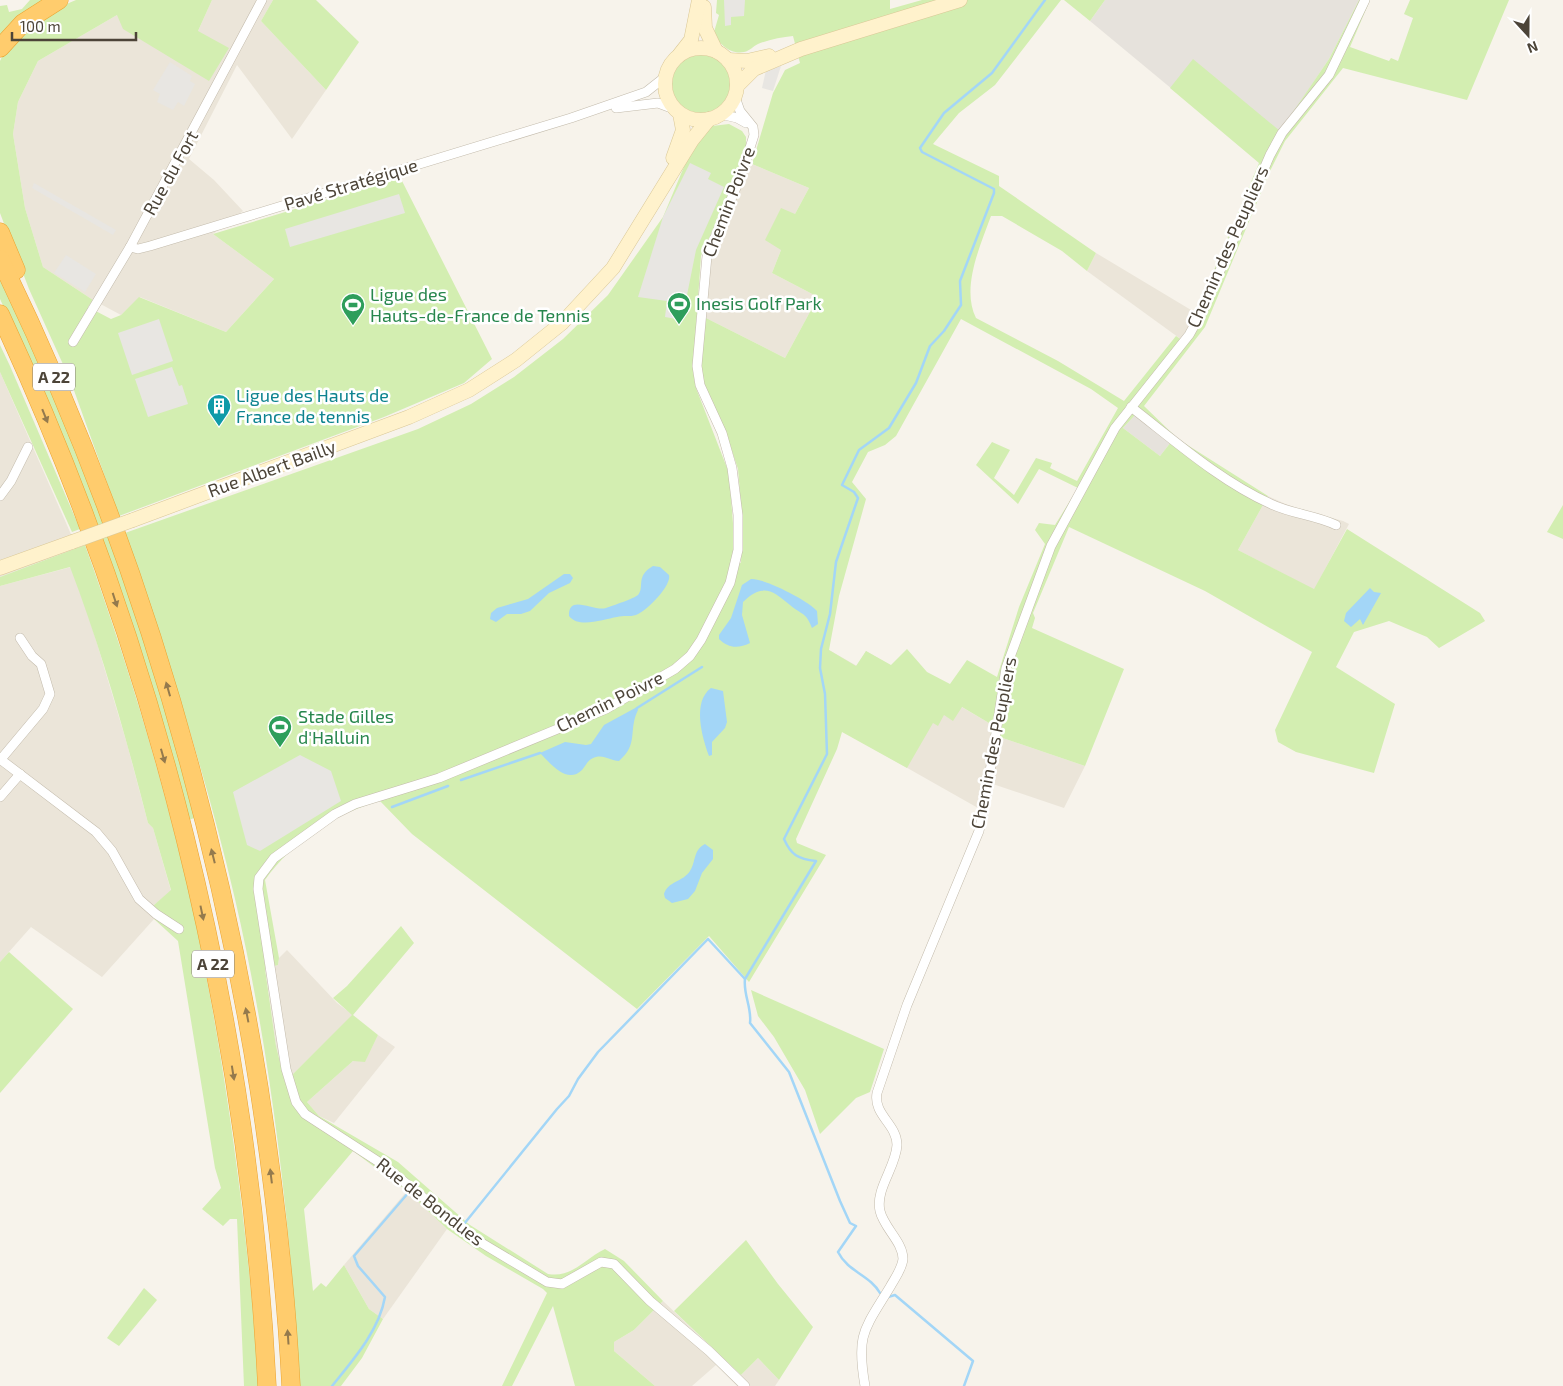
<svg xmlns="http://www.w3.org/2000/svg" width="1563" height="1386" font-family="'Exo 2',sans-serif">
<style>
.residential{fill:#ebe5d9}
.industrial{fill:#e6e2dc}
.green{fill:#d3eeb1;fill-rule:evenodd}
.parking{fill:#e8e6e2}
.water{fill:#a3d6f7}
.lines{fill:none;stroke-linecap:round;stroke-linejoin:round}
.stream{stroke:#a3d6f7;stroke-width:2.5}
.minor-casing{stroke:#c3bbac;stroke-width:10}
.secondary-casing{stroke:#dac897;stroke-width:15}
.motorway-casing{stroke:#eba330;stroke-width:19}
.minor{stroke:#fff;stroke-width:9}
.secondary{stroke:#fff2cc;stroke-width:14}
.motorway{stroke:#ffcc6d;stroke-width:18}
.secondary-bridge-casing{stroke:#dac897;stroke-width:15;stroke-linecap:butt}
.secondary-bridge{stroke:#fff2cc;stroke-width:14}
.oneway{fill:#947a4d}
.labels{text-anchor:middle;stroke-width:5;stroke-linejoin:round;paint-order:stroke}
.shield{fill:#fff;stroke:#827c74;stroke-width:1}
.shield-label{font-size:16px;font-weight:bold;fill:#4c4438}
.street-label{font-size:18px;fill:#4c4438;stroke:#fff}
.leisure-label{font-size:18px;fill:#27864d;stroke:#fff;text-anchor:start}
.culture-label{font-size:18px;fill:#0d838f;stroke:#fff;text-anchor:start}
</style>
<rect width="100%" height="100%" fill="#f7f3eb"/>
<g class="residential">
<polygon points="212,0 273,0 261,21 326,90 292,139 237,65 189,159 214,180 243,211 213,234 274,279 226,332 140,297 121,315 93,300 43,267 25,208 13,134 18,102 38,61 117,15 198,31"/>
<polygon points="752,164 809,188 795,214 772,273 818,297 785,358 704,317 705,271 748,165"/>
<polygon points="1096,253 1196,313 1182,340 1087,271"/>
<polygon points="0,372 77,548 0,577"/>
<polygon points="1268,496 1290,506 1343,521 1349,524 1314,590 1238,550"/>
<polygon points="71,567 90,620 127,744 148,823 153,828 171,891 154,905 154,919 102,977 31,927 0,962 0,586"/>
<polygon points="829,650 857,666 866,651 989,723 991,734 1085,766 1064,808 984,781 978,808 842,731"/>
<polygon points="287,950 337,1003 353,1015 285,1082 276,1046 265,968 278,965 279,958"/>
<polygon points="378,1035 395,1047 334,1123 319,1116 307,1102 353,1061 365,1061"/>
<polygon points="407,1191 447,1229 383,1319 369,1309 344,1265"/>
<polygon points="663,1301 741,1375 758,1358 779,1380 775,1386 737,1386 716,1365 692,1386 655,1386 614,1351 614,1342 634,1330"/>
</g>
<g class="industrial">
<polygon points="1105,0 1359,0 1329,59 1260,162 1090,21"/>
<polygon points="1136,414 1171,442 1160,456 1123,428"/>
</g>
<g class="green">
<polygon points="30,0 49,0 26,13 0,35 0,6 7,5 9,12 22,9"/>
<path d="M 76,0 L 212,0 L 198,31 L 229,48 L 209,81 L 123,29 L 117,15 L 38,61 L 18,102 L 13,134 L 25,208 L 43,267 L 93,300 L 88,307 L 111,319 L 121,315 L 139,297 L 226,332 L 274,279 L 213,234 L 400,177 L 492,359 L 464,383 L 384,417 L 119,516 L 71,382 L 29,289 L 0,213 L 0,61 C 13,31 48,12 76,0 Z"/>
<polygon points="273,0 316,0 359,42 326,90 261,21"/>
<path d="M 717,0 L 890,0 L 890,9 L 922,0 L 1061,0 L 995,85 L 959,113 L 933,144 L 999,176 L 999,186 L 1096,253 L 1087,271 L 1062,251 L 1002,216 L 991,216 C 980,246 961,288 976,318 L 1058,361 L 1124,401 L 1176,336 L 1182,340 L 1196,313 L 1259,163 L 1170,88 L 1193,59 L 1280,131 L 1329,59 L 1359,0 L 1370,0 L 1350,47 L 1389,61 L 1391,58 L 1398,61 L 1413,18 L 1404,14 L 1410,0 L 1509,0 L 1467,100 L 1343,68 L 1285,141 L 1270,171 L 1205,327 L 1144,406 L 1178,439 L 1268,496 L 1238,550 L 1314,589 L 1347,529 L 1480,613 L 1485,621 L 1439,648 L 1427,637 L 1389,621 L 1354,632 L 1336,667 L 1395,704 L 1374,773 L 1296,752 L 1278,742 L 1275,730 L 1312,652 L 1205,591 L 1069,527 L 1033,613 L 1035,618 L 1032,628 L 1124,669 L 1085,766 L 991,734 L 989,723 L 962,707 L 953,721 L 944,715 L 938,726 L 933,723 L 907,768 L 842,732 L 837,749 L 796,839 L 797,843 L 826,855 L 749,982 L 709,936 L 637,1009 L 412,834 L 380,801 C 334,814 293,841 265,880 L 279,958 L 278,965 L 265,969 L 276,1046 L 285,1082 L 352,1015 L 333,998 L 347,986 L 401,926 L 414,943 L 353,1015 L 378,1035 L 365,1062 L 353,1061 L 307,1102 L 319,1116 L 398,1162 L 470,1225 L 548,1274 C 573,1278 584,1259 605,1249 L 624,1261 L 663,1301 L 634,1330 L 614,1342 L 614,1351 L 655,1386 L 575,1386 L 553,1306 L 512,1386 L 502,1386 L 547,1293 L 543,1289 L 486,1256 L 447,1229 L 407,1191 L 353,1151 L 304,1209 L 313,1291 L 321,1283 L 326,1287 L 344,1265 L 369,1309 L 383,1319 L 362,1358 L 341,1386 L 300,1386 C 290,1223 272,1058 235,899 C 206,774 166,653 125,533 L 418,429 L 471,404 L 514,377 L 563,339 L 608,295 L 663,217 L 686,162 L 704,133 L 712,126 L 729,124 L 742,131 L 746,137 L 746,145 L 732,187 L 701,256 L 693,371 L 696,388 L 729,473 L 736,561 L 741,563 L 742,518 L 738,469 L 726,433 L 702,379 L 700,368 L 704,317 L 785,358 L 818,297 L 772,273 L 781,250 L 765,240 L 781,208 L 795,214 L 809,188 L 752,164 L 773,93 L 785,70 L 800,63 L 793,36 C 782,37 768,40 758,44 C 753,46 750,51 744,52 C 731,55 718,44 714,32 L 719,15 L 716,13 ZM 961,319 L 1091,389 L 1118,408 L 1077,481 L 1050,468 L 1052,463 L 1036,458 L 1014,495 L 994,478 L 1010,450 L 992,442 L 976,465 L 1018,504 L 1039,469 L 1078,488 L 1055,525 L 1039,523 L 1035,530 L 1045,544 L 1019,607 L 997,677 L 967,660 L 950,684 L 927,672 L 907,649 L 891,665 L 866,651 L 856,666 L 829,650 L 839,596 L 866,499 L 852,482 L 868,452 L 885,445 L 896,436 ZM 1136,414 L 1171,442 L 1160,456 L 1123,428 Z"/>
<polygon points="1064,0 1105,0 1090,21"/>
<circle cx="701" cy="84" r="29"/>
<polygon points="0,273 41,363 128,581 197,817 186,821 16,334 0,299"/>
<polygon points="0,345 10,366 80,529 72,532 0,372"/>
<polygon points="1563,505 1563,539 1547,532"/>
<path d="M 85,545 C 129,667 167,792 195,919 C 202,950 207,981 213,1012 C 235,1138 250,1259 259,1386 L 244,1386 L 237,1219 L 230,1219 L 223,1226 L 202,1209 L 221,1188 L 215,1168 L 178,941 L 154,919 L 154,905 L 171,890 L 153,828 L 148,823 C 126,737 102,651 70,567 L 0,586 L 0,577 Z"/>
<polygon points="9,952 73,1009 0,1093 0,962"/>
<polygon points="751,990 884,1049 870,1092 856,1098 820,1134 805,1090 774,1037 758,1016"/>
<polygon points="746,1240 778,1284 813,1327 779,1380 758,1358 741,1375 674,1311"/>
<polygon points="144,1288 157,1300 119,1346 107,1338"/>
</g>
<g class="parking">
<polygon points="724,0 745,0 744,16 731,17 731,25 725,26"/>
<polygon points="170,62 192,76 190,81 195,84 184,106 178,102 173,110 157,102 160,94 153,90"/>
<polygon points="781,66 773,91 762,88 766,70"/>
<polygon points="690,163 711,173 708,179 724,187 696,250 682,320 665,317 667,301 638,297 663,217"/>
<polygon points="34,183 116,230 113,235 32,188"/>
<polygon points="399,194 405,213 290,247 285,229"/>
<polygon points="66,255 96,274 85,292 54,273"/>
<polygon points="159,319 173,361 132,375 118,333"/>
<polygon points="172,367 179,386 182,385 188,404 148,417 135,379"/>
<polygon points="300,755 331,771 341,801 260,851 247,845 233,792"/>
</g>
<g class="water">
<path d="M 653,566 L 660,567 L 669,575 C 672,585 647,611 636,615 C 630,617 623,615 617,617 C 604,619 579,629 569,616 C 568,593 594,612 606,608 C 612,606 635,598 638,595 C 645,587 635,576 653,566 Z"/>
<polygon points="564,574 570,574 573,578 570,583 549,593 530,611 521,614 507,614 496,622 490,619 491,613 497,608 528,599"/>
<path d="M 751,579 C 764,578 809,601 817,611 L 818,624 L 812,628 C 805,611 803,616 790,605 C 772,590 763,583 743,602 L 742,615 L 750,643 C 738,649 728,648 719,639 L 719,635 L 731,618 L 742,585 Z"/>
<polygon points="1370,588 1374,592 1381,593 1363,625 1360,619 1351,627 1344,621 1346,613"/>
<path d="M 711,688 L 723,691 L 727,722 L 725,728 L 712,742 L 712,755 L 709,756 C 702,737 692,702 711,688 Z"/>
<path d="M 637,707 L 638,710 C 628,730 639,744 619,761 C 611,761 605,755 596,757 C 588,759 587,764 582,770 C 567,785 550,763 540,753 L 565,742 L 586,745 L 591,744 L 604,725 Z"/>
<path d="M 705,844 L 713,850 L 713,859 L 702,873 L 695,891 L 688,899 L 672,903 L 665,898 L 664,894 C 668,881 683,882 690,871 C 696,862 693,850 705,844 Z"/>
</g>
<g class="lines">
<g class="stream">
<polyline points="637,708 702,667"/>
<polyline points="461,780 540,753"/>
<polyline points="392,807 448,786"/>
<polyline points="464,1224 557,1109 569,1096 578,1079 598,1052 708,939 745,979"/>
<path d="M 880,1293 C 870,1275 848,1272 838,1252 L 856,1226 L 850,1223 L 840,1201 L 789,1072 L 750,1023 C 752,1008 743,994 745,979 L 816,861 C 798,859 791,855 784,839 L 827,754 L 825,694 L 820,668 L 821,649 L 830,614 L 836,562 L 858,498 L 854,492 L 842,485 L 859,450 L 889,428 L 916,383 L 930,346 L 944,331 L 961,305 L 960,281 L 994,193 L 994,189 L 922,152 L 920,148 L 944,113 L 992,73 L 1045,0"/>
<polyline points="888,1297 895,1295 973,1361 964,1386"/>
<path d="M 332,1386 C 353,1360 379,1331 385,1297 L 358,1266 L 354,1256 L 409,1192"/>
</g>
<g class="minor-casing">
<g id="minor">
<polyline points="735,97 740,111 753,127 754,135 741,176 707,256 697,366 700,385 722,433 732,468 738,515 738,550 730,583 701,640 690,656 675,669 606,709 439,778 355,804 335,814 274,858 259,878 258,889 286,1069 296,1102 305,1114 385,1166 470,1236 547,1282 562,1284 601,1262 614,1264 650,1301 709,1351 745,1386"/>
<polyline points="616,108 658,103 674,109"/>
<polyline points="720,114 737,118 746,123"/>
<polyline points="130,247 138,249 150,246 571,118 646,92 665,77"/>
<polyline points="73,342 130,247 262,0"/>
<path d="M 1131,407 C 1175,441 1220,481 1271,504 C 1292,514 1315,515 1336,525"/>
<polyline points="0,496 11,481 28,447"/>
<polyline points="0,759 96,832 112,851 139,899 156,914 179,929"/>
<polyline points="1,759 43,709 50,694 41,664 32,656 20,638"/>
<polyline points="0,797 20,774"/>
<path d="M 865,1386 C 856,1334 864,1330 890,1287 C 895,1278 902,1269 903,1259 C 903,1242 884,1228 880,1211 C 875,1189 896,1167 897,1145 C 897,1124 873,1115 877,1093 L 907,1005 L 979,831 L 985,804 L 1006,668 L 1051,546 L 1115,428 L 1189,335 L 1203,310 L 1270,155 L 1282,133 L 1329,75 L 1365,0"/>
</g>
</g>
<g class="secondary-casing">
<g id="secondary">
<polyline points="704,7 705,28 716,51"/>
<circle cx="701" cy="84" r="36"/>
<polyline points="680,54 691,40 699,0"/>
<polyline points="728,60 747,61 769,56"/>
<polyline points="737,86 754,69 801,49 960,0"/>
<polyline points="673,158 683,130 680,114"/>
<polyline points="133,520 409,417 469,390 516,360 562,323 613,268 692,140 709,119"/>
<polyline points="0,568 72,542"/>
</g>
</g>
<g class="motorway-casing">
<g id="motorway">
<polyline points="0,48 23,23 59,0"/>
<polyline points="0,232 16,270"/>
<path d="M 0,259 C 127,520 213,801 259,1088 C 274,1186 286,1286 291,1386"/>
<path d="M 0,314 C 156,649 248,1016 267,1386"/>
</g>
</g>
<use href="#minor" class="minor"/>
<use href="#secondary" class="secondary"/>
<use href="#motorway" class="motorway"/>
<g class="secondary-bridge-casing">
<polyline id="secondary-bridge" points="72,542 133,520"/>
</g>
<use href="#secondary-bridge" class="secondary-bridge"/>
</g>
<defs><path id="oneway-solid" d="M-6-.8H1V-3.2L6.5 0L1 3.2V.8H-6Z" transform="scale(1.25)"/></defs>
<g class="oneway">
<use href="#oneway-solid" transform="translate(45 416) rotate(68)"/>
<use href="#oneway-solid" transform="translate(115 600) rotate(72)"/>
<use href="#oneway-solid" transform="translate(168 689) rotate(-106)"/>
<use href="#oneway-solid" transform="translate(163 756) rotate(74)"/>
<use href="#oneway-solid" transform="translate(213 856) rotate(-104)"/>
<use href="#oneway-solid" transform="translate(202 913) rotate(78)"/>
<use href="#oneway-solid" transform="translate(247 1015) rotate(-101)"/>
<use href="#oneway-solid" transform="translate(233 1073) rotate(81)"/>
<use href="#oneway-solid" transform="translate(271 1176) rotate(-97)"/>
<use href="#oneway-solid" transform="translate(288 1337) rotate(-94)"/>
</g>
<defs>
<g id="stadium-pin" transform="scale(1.25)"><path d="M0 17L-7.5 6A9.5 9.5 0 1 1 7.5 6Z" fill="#2e9e5b" stroke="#fff"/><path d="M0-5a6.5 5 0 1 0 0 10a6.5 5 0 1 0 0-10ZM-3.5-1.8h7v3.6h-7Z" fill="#fff"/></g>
<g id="building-pin" transform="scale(1.25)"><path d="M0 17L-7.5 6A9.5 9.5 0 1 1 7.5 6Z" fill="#0f9aa8" stroke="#fff"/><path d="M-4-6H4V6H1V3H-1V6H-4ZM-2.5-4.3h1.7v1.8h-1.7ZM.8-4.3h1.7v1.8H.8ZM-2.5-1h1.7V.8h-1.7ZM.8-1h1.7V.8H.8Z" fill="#fff"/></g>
</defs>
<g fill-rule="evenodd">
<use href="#stadium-pin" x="679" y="304"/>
<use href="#stadium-pin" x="353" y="305"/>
<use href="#building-pin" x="219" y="406"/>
<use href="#stadium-pin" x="280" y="727"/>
</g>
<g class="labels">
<g class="shield">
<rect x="33" y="363.5" width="42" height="27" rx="4"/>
<rect x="192" y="950.5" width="42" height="27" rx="4"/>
</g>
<g class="shield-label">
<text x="54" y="383">A 22</text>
<text x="213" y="970">A 22</text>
</g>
<g class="street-label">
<text transform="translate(171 173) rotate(-61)" y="6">Rue du Fort</text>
<text transform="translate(351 185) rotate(-17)" y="6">Pavé Stratégique</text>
<text transform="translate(729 202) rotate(-69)" y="6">Chemin Poivre</text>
<text transform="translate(1228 247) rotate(-66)" y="6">Chemin des Peupliers</text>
<text transform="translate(272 469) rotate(-20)" y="6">Rue Albert Bailly</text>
<text transform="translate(610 702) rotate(-26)" y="6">Chemin Poivre</text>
<text transform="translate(994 743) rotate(-79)" y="6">Chemin des Peupliers</text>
<text transform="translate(430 1202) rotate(38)" y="6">Rue de Bondues</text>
</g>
<g class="leisure-label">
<text x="370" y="301">Ligue des<tspan x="370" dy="21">Hauts-de-France de Tennis</tspan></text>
<text x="696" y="310">Inesis Golf Park</text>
<text x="298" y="723">Stade Gilles<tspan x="298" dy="21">d'Halluin</tspan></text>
</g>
<g class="culture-label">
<text x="236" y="402">Ligue des Hauts de<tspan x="236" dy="21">France de tennis</tspan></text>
</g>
</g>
<g transform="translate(1528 35) rotate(159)" stroke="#ffffff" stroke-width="4" paint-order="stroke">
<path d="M0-4L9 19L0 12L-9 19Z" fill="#4c4438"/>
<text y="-8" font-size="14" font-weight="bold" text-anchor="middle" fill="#4c4438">N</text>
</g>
<path d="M12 32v8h124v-8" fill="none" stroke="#4c4438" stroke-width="2.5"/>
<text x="20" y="32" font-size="15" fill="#4c4438" stroke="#ffffff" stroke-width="4" paint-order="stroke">100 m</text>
</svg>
